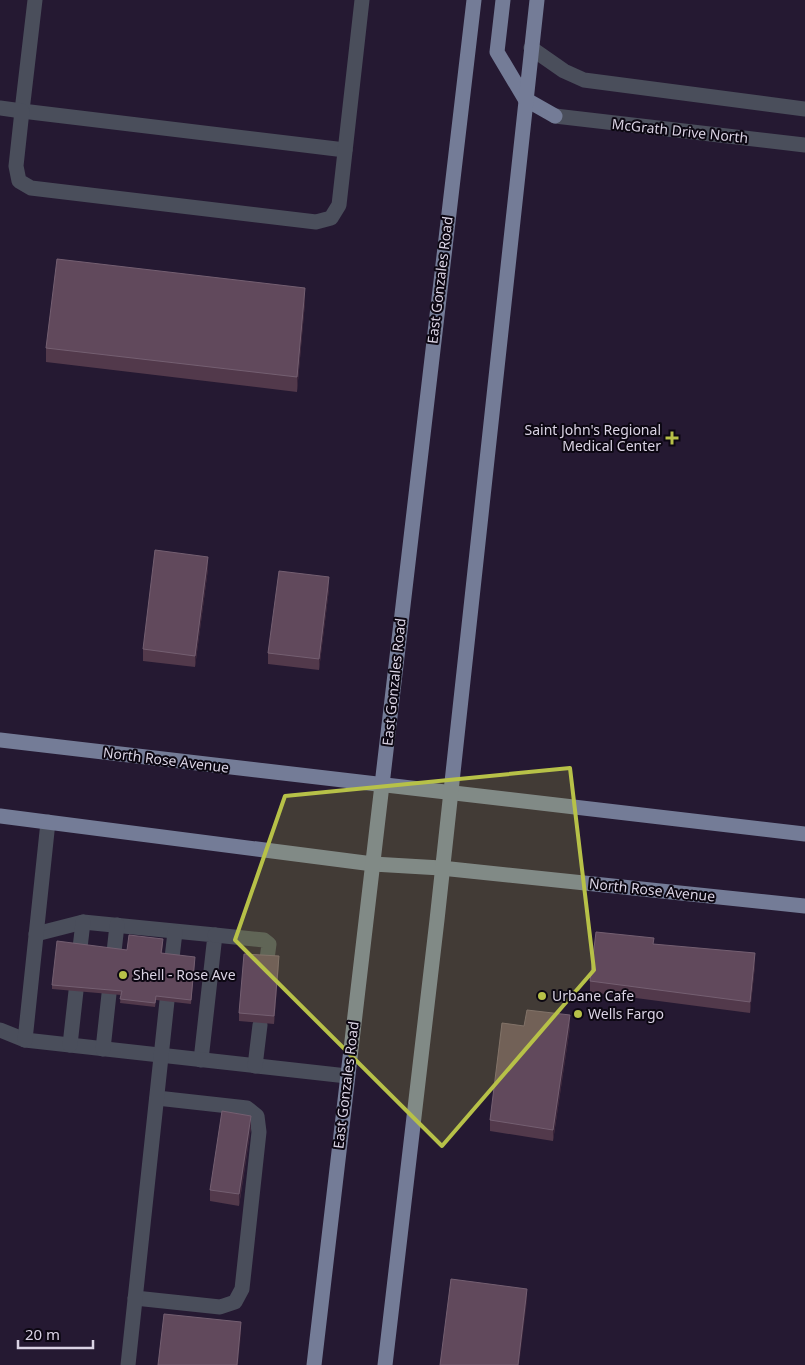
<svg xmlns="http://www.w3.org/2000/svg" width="805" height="1365" font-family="'Noto Sans',sans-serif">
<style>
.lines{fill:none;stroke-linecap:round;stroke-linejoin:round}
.minor{stroke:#4a4e5b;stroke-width:15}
.major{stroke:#747c97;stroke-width:15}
.wall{fill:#52394b}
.shaded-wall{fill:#3a253a}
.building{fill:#61495c;stroke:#745f71}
.marked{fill:#b7c148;fill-opacity:0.2;stroke:#b7c148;stroke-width:4;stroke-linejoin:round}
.poi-dot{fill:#b7c148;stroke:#0c0712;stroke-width:2}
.labels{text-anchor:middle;stroke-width:4;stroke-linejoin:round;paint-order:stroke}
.street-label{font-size:14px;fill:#dad3e4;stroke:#0c0712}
.poi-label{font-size:14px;fill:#dad3e4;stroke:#0c0712;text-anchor:start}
</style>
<rect width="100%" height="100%" fill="#251932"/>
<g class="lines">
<g class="minor">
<polyline points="35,0 22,111 345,150"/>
<polyline points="531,48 564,71 584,80 805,109"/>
<polyline points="0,108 22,111 16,166 19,181 31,188 316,222 331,218 339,205 362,0"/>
<polyline points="555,116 805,145"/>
<polyline points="36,934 83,922 215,935 201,1060"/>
<polyline points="215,935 264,940 269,944 267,959"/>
<polyline points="80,948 83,922"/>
<polyline points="114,952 117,925"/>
<polyline points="172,958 175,932"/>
<polyline points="0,1030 25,1040 347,1076"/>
<polyline points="25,1040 48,822"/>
<polyline points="70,1045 76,991"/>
<polyline points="103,1049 109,994"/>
<polyline points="255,1066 260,1025"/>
<polyline points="135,1298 220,1307 235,1302 242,1289 259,1132 257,1116 247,1108 157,1098"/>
<polyline points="128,1365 167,1001"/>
</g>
<g class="major">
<polyline points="503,0 497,52 525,99 555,116"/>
<polyline points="0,740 805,834"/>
<polyline points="0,816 373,864 441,868 805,906"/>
<path d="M 314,1365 C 366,910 418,455 474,0"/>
<polyline points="385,1365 437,920 537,0"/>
</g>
</g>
<g class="wall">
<polygon points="305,302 297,392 46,362 46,348"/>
<polygon points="208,569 195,667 143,661 143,649"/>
<polygon points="329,589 319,670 268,664 268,653"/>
<polygon points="163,943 162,953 195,961 191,1004 156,1000 155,1007 120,1003 121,995 52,989 52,985 127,950"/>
<polygon points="654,944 755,965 750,1013 590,992 590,981"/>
<polygon points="279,964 274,1024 239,1021 239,1013"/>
<polygon points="524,1026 570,1027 553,1141 490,1131 490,1120"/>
<polygon points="251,1127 239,1206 210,1201 210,1190"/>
</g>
<g class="shaded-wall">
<polygon points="305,288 305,302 297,392 297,377"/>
<polygon points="208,557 208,569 195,667 195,656"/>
<polygon points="329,577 329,589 319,670 319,659"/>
<polygon points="755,953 755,965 750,1013 750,1002"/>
<polygon points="279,956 279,964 274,1024 274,1016"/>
<polygon points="570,1015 570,1027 553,1141 553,1130"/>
<polygon points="251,1116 251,1127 239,1206 239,1194"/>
<polygon points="527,1289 527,1301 519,1365 518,1365"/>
<polygon points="241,1322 241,1334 238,1365 237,1365"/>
</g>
<g class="building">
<polygon points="57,259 305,288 297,377 46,348"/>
<polygon points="155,550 208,557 195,656 143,649"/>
<polygon points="279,571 329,577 319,659 268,653"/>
<polygon points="596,932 654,938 653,944 755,953 750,1002 590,981"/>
<polygon points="129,935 163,939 161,953 195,957 191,1000 156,996 155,1003 120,999 122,991 52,985 57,941 127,950"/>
<polygon points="244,954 279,956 274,1016 239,1013"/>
<polygon points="527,1010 570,1015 553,1130 490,1120 502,1023 524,1026"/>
<polygon points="222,1111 251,1116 239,1194 210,1190"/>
<polygon points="451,1279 527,1289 518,1365 440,1365"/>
<polygon points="164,1314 241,1322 237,1365 158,1365"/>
</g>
<path class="marked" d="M 570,768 L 594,970 L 442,1146 L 235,940 L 285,796 Z"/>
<g class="poi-dot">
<path d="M669.5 430.5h5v5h5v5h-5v5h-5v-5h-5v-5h5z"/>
<circle cx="123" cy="975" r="5"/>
<circle cx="542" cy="996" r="5"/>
<circle cx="578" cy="1014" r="5"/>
</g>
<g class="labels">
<g class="street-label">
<text transform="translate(680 131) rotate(6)" y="5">McGrath Drive North</text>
<text transform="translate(440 280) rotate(-83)" y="5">East Gonzales Road</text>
<text transform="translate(394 682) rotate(-84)" y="5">East Gonzales Road</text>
<text transform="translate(166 760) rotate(7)" y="5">North Rose Avenue</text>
<text transform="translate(652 890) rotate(6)" y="5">North Rose Avenue</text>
<text transform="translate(346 1085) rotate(-83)" y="5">East Gonzales Road</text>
</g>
<g class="poi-label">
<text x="661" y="435" text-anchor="end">Saint John's Regional<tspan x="661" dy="16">Medical Center</tspan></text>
<text x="133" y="980">Shell - Rose Ave</text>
<text x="552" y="1001">Urbane Cafe</text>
<text x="588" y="1019">Wells Fargo</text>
</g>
</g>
<path d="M18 1340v8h75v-8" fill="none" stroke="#dad3e4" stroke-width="2.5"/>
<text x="25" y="1340" font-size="15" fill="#dad3e4" stroke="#0c0712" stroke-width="4" paint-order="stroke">20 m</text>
</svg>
